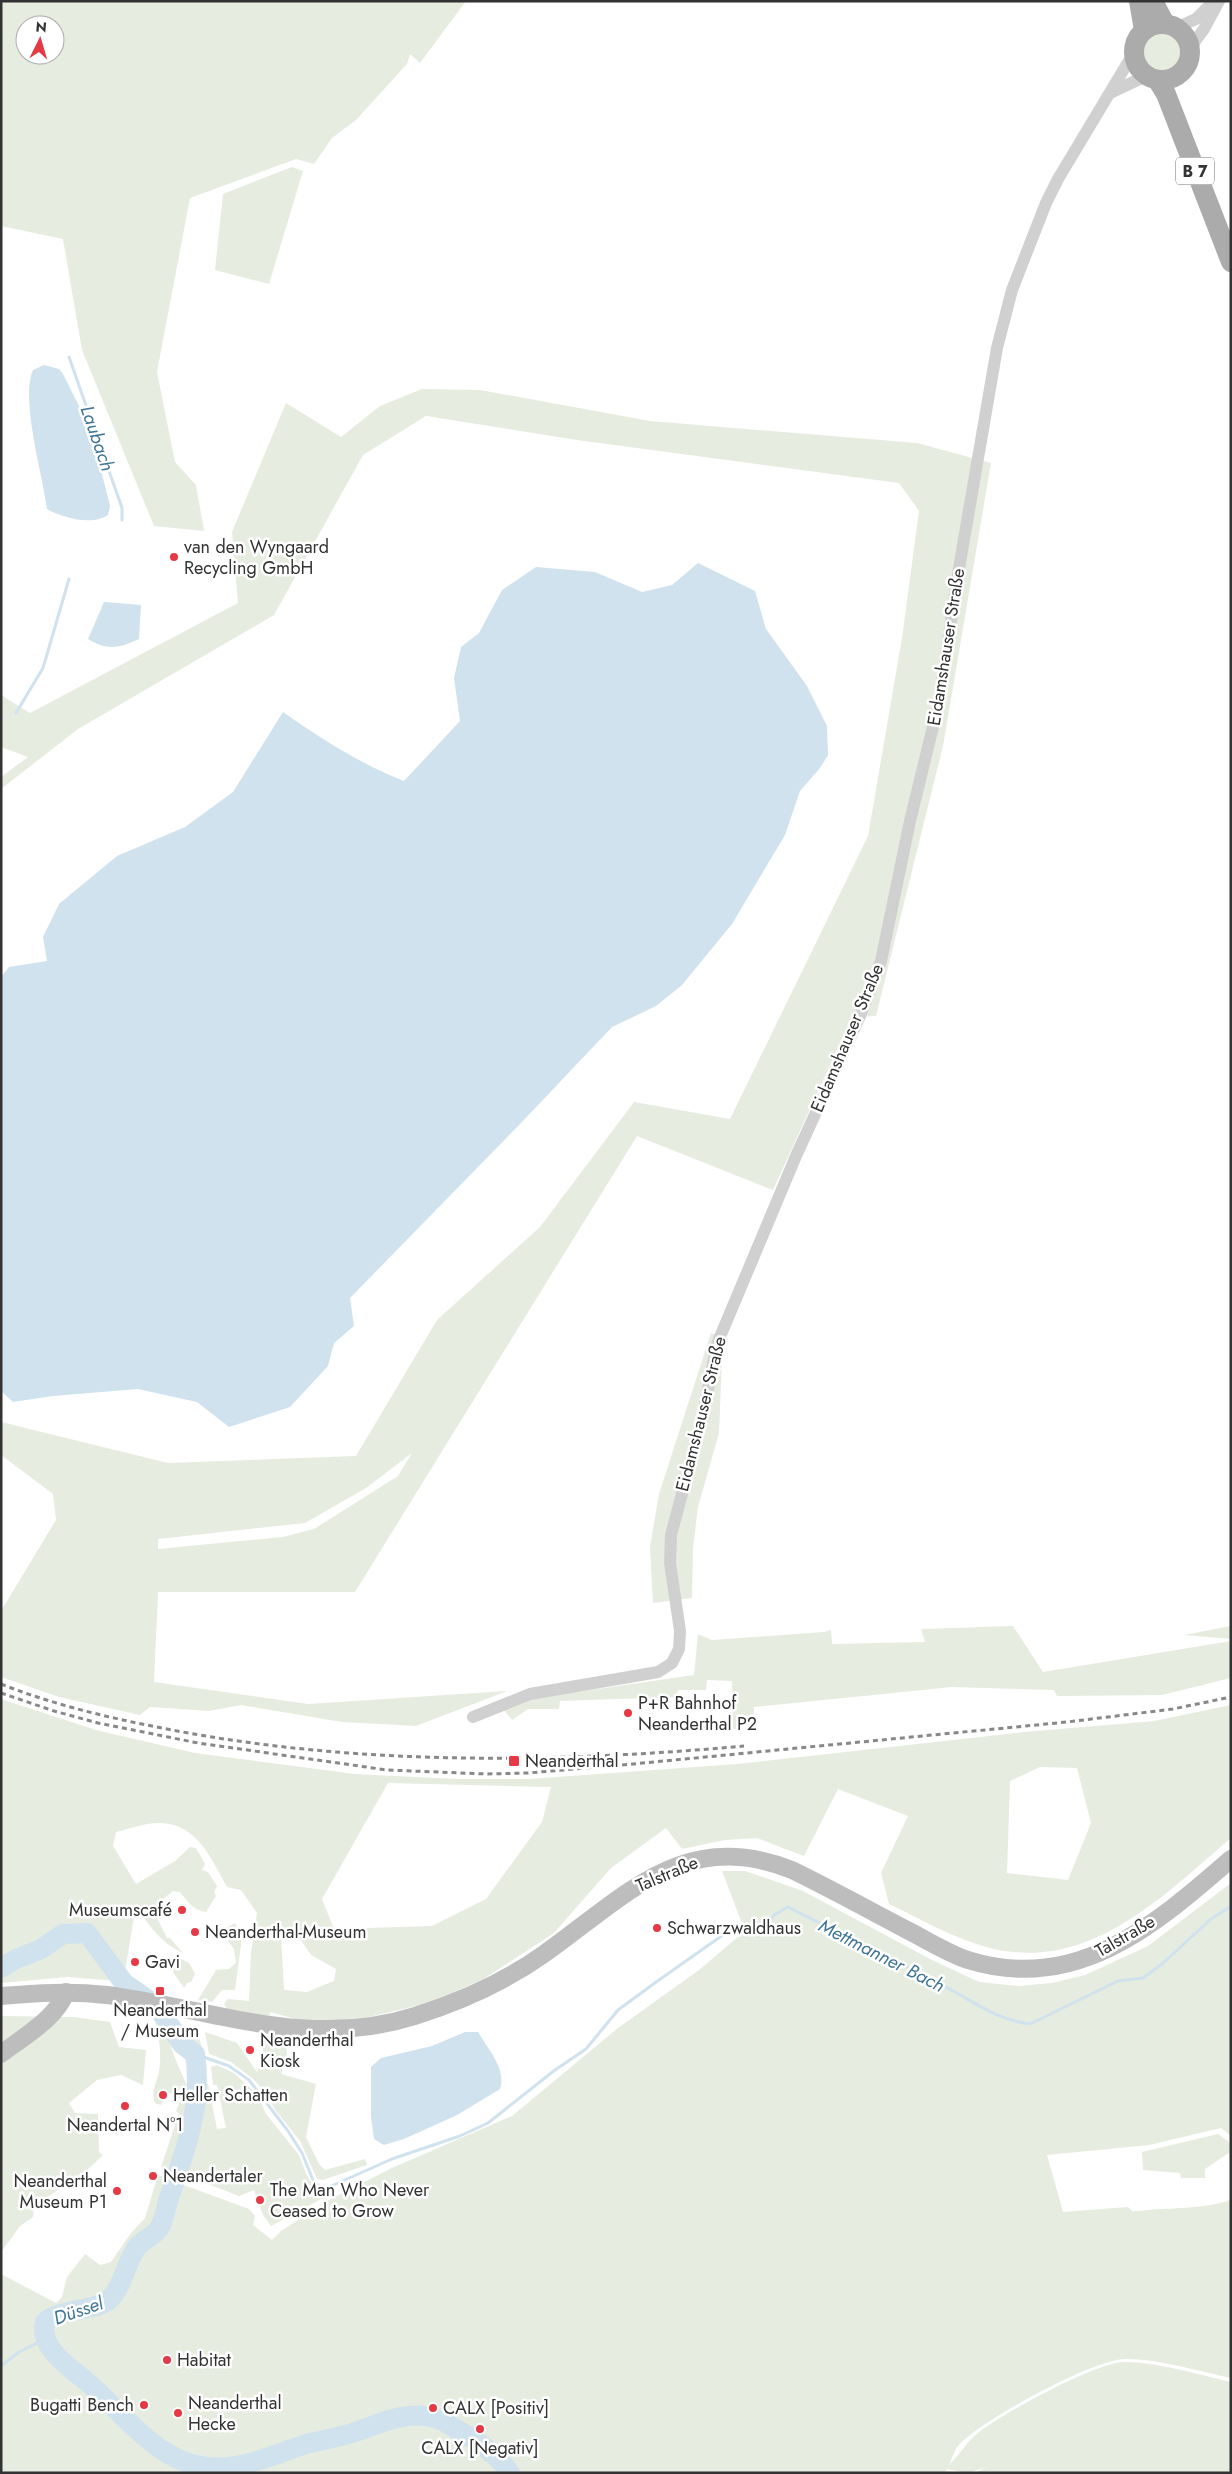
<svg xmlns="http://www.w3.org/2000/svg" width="1232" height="2474" font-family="Jost,sans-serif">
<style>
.green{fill:#e6ecdf;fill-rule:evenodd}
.water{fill:#cfe2ee}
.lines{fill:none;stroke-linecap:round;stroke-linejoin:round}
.stream{stroke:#cfe2ee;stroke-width:3}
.river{stroke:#cfe2ee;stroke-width:20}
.street{stroke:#d0d0d0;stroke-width:12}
.secondary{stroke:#bdbdbd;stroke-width:18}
.primary{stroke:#ababab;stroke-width:20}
.rail{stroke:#888;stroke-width:3;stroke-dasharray:5 4;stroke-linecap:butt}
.poi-dot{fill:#e63946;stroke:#fff;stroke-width:2}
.labels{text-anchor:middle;stroke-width:5;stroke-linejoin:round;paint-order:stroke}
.shield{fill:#fff;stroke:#707070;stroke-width:1}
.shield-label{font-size:16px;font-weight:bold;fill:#333}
.poi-label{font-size:18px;fill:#333;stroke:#fff;text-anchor:start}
.street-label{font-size:18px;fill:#333;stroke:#fff}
.water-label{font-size:19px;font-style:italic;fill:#3f7597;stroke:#fff}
</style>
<rect width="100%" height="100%" fill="#fff"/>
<g class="green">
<path d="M 1,1 L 466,1 L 420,63 L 410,54 L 407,64 L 356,120 L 332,138 L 314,164 L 296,159 L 190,198 L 157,372 L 175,462 L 196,485 L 204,531 L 154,526 L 82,350 L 63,239 L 1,226 ZM 25,25 L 55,25 L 55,55 L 25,55 Z"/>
<circle cx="1161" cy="52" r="20"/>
<polygon points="292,167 303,171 269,284 215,270 223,194"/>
<path d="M 422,389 L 480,390 L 650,421 L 917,443 L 991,463 L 943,746 L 876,1016 L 852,1017 L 773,1190 L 637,1136 L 355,1592 L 158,1592 L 154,1682 L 308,1704 L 507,1691 L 416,1726 L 342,1722 L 241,1705 L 209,1711 L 150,1707 L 140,1715 L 59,1697 L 1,1677 L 1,1611 L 56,1520 L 53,1494 L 1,1455 L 1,1422 L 168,1463 L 356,1456 L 437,1320 L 540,1227 L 634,1102 L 730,1119 L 868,836 L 902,638 L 919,511 L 899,483 L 577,440 L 426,416 L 363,455 L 274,615 L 78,729 L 1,789 L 1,777 L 28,757 L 1,747 L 1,695 L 30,713 L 238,603 L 232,532 L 286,403 L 341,437 L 380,406 ZM 412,1453 L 398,1476 L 314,1529 L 283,1537 L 158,1549 L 158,1539 L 305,1523 L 366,1488 Z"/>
<polygon points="711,1333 728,1338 722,1358 719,1433 698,1507 693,1548 692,1598 653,1603 650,1547 659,1494"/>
<polygon points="1013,1626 1043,1672 1231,1641 1231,1678 1162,1695 1057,1696 1054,1690 952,1687 754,1707 754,1715 746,1716 736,1729 733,1729 732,1681 707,1680 706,1690 678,1690 677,1697 560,1701 559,1709 528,1709 512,1720 503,1709 535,1698 694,1675 698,1634 712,1640 824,1632 831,1630 832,1644 925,1642 921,1629"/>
<polygon points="1231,1626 1231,1639 1184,1635"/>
<path d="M 1,1699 L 96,1730 L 195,1753 L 355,1774 L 457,1779 L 529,1779 L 737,1764 L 1024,1732 L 1154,1721 L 1231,1705 L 1231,1838 C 1163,1896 1089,1973 990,1948 C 955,1939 922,1920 889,1904 L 881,1873 L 908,1816 L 838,1789 L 804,1856 L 757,1838 L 725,1840 L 682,1849 L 666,1828 L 611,1868 L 554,1933 L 485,1978 L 457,1991 L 429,2003 L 369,2017 L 333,2021 L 299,2020 L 270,2012 L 269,2019 L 227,2009 L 224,2004 L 228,1999 L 249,2001 L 251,1953 L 257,1913 L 241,1890 L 227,1887 C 211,1858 196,1822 158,1823 C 145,1823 129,1829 116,1832 L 113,1846 L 136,1884 L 175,1861 L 190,1847 L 196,1848 L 205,1864 L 202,1870 L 208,1872 L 217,1886 L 214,1892 L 216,1896 L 206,1912 C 193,1910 188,1902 180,1892 L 173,1891 L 152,1908 L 167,1938 L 170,1938 L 183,1953 C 162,1944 146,1923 136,1904 L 125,1972 L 117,1981 L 67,1977 L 1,1983 ZM 1040,1767 L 1077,1768 L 1091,1823 L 1068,1880 L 1007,1873 L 1010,1781 ZM 388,1783 L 551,1787 L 542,1822 L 486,1899 L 432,1926 L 334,1929 L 322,1899 ZM 295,1932 L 311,1955 L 336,1969 L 334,1981 L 307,1992 L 284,1990 L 281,1934 Z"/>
<path d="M 722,1871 L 745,1871 L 803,1891 L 930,1959 L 979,1982 L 1019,1986 L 1052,1983 L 1085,1975 L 1148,1946 L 1231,1883 L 1231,2136 L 1221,2128 L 1149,2145 L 1047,2155 L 1063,2212 L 1128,2207 L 1132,2211 L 1140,2211 C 1172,2207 1198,2210 1231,2200 L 1231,2378 C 1197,2371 1161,2359 1126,2359 C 1095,2358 980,2421 959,2445 C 954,2450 952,2459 949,2465 C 959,2456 967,2441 979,2432 C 1004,2413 1097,2361 1126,2362 C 1161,2363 1197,2374 1231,2382 L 1231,2473 L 975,2473 L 986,2467 L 968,2473 L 947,2469 L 945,2473 L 1,2473 L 1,2274 L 56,2303 L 62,2297 L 67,2277 L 85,2254 L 100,2265 L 111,2262 L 131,2233 L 145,2218 L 158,2175 L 169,2178 L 165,2191 L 178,2193 L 181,2184 L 249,2209 L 255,2216 L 253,2225 L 272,2240 L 281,2231 L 325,2202 L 392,2168 L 512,2116 L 618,2028 L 699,1970 L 745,1931 Z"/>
<polygon points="235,1923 242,1937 235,1990 222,1990 212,2002 198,2000 216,1970 229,1969 236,1963 234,1949 221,1931"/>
<polygon points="181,1959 189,1963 195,1974 191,1982 187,1983 184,1988 173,1972 175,1962"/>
<polygon points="1,2016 74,2017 110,2022 119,2047 146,2050 143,2085 121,2075 97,2080 69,2103 75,2113 98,2114 99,2152 103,2155 86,2171 34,2206 33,2217 20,2226 1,2252"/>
<path d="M 155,2020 C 171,2037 169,2044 177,2063 C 180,2071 184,2078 187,2086 L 173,2094 L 168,2093 L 161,2105 L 155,2103 C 150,2094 157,2081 159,2072 C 162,2054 159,2038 155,2020 Z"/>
<polygon points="175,2025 198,2030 202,2051 190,2044"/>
<polygon points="205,2032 237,2043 257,2072 262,2059 264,2042 286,2045 287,2054 281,2074 316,2084 306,2137 319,2164 325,2170 365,2159 367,2165 323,2180 317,2179 300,2141 276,2111 264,2091 253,2079 231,2062 209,2054"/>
<path d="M 217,2065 L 234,2073 L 258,2095 L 266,2114 L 299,2155 L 307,2176 L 323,2198 L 271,2226 L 263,2215 L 254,2190 L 239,2196 L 182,2174 C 193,2144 204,2116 199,2084 L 203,2082 L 208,2084 L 217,2129 L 226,2128 L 217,2085 L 213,2085 L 211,2067 Z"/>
<path d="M 189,2091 C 196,2115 179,2148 173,2170 L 161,2167 L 179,2113 L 176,2111 L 181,2099 L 178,2097 Z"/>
<polygon points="1218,2134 1229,2142 1230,2152 1205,2169 1205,2178 1181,2178 1180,2173 1143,2170 1142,2152"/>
</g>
<g class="water">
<path d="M 44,365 L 59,369 L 63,374 L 91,430 L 110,506 L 108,515 C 92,526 63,518 47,509 C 43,476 20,399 33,370 Z"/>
<path d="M 698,563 L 755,591 L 766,629 L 807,686 L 827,726 L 828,755 L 820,768 L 800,791 L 785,835 L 732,924 L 682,985 L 656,1006 L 612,1027 L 521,1123 L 350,1298 L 354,1326 L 334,1343 L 328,1366 L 290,1407 L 229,1427 L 197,1402 L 138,1389 L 53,1396 L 13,1402 L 1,1391 L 1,977 L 9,967 L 47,961 L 43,937 L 59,904 L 117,856 L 185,827 L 233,792 L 283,712 C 321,739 361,764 404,781 L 460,721 L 454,678 L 461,647 L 479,633 L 502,590 L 536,567 L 595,572 L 642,592 L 672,585 Z"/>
<path d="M 104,602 L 141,605 L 139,639 C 120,648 107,651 88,639 Z"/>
<path d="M 465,2032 L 478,2032 C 488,2049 507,2070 500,2089 L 457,2115 L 404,2139 L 384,2145 L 374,2139 L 371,2117 L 371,2067 L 381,2058 L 432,2046 Z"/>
</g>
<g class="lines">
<g class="stream">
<polyline points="69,357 122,508 122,520"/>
<polyline points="16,713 43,668 69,579"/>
<path d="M 195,2054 L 229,2066 L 249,2080 L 288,2131 L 302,2153 L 313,2180 L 319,2186 L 329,2187 L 392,2159 L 460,2136 L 488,2123 L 555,2070 L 586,2049 L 618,2010 L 652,1985 L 737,1925 L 766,1925 L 774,1915 L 788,1907 C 839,1933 892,1959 944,1986 C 973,2001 996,2020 1030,2024 L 1118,1981 L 1143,1978 L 1162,1964 L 1211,1919 L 1231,1906"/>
<polyline points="1,2366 19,2352 47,2338"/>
</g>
<path class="river" d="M 1,1968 L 16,1959 L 41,1949 L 63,1934 L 87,1933 L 124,1983 L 157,2006 L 182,2044 L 195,2054 C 203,2105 185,2151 169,2198 C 166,2207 164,2223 158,2230 C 151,2238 140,2241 135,2250 C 125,2266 123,2286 109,2300 C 99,2310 59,2309 45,2322 C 38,2347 70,2368 86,2381 C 123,2412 156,2462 207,2467 C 243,2471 276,2453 310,2443 C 326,2439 342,2437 358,2431 C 381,2423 406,2411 431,2417 C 443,2419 454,2428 465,2434 C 480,2442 501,2459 510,2473"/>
<g class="street">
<polyline points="1176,28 1196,19 1214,1"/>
<polyline points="1190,48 1204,29 1219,1"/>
<polyline points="1112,92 1146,76"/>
<polyline points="473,1717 530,1694 658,1672 672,1663 679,1649 680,1631 670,1563 671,1535 702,1419 717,1344 796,1156 860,1016 881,961 910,821 939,702 958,574 997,348 1012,290 1046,203 1058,179 1133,54"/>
</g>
<g class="secondary">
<path d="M 1,1996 C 37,1993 71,1991 107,1995 C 212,2009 307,2050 415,2016 C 459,2002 506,1981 544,1954 C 626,1896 684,1827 792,1870 C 831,1889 869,1910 907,1930 C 927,1940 947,1953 968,1960 C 1076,1994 1155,1925 1231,1859"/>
<path d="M 1,2054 C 23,2037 56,2019 66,1992"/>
</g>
<g class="primary">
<polyline points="1139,1 1144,30"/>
<polyline points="1153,1 1165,24"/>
<circle cx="1162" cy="52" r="28"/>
<polyline points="1158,81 1166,94 1231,262"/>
</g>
<g class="rail">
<path d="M 1,1684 C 57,1706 114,1719 172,1730 C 361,1766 554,1763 744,1746"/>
<polyline points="1,1693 54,1711 98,1723 198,1743 387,1770 487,1774 528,1773 633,1764 1067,1722 1173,1709 1231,1697"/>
</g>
</g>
<g class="poi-dot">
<circle cx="174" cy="557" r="5"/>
<circle cx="628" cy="1713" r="5"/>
<rect x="508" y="1755" width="12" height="12" rx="2.5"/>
<circle cx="182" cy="1910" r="5"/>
<circle cx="657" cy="1928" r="5"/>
<circle cx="195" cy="1932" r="5"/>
<circle cx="135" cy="1962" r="5"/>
<rect x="155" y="1986" width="10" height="10" rx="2.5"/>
<circle cx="250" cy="2050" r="5"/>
<circle cx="163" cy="2095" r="5"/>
<circle cx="125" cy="2106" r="5"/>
<circle cx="153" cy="2176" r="5"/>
<circle cx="117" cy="2191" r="5"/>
<circle cx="260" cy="2200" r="5"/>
<circle cx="167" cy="2360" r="5"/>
<circle cx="144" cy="2405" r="5"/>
<circle cx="433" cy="2408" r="5"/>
<circle cx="178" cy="2413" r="5"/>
<circle cx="480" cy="2429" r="5"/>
</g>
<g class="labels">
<rect class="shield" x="1176" y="157.5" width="38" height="27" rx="4"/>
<g class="shield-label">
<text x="1195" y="177">B 7</text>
</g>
<g class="poi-label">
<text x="184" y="553">van den Wyngaard<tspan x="184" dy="21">Recycling GmbH</tspan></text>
<text x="638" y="1709">P+R Bahnhof<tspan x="638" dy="21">Neanderthal P2</tspan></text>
<text x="525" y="1767">Neanderthal</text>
<text x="172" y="1916" text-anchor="end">Museumscafé</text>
<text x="667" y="1934">Schwarzwaldhaus</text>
<text x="205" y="1938">Neanderthal-Museum</text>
<text x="145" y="1968">Gavi</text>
<text x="160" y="2016" text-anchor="middle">Neanderthal<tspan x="160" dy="21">/ Museum</tspan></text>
<text x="260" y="2046">Neanderthal<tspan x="260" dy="21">Kiosk</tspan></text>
<text x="173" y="2101">Heller Schatten</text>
<text x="125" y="2131" text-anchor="middle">Neandertal N°1</text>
<text x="163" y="2182">Neandertaler</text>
<text x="107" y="2187" text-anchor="end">Neanderthal<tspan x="107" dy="21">Museum P1</tspan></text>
<text x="270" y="2196">The Man Who Never<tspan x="270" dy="21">Ceased to Grow</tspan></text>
<text x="177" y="2366">Habitat</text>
<text x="188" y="2409">Neanderthal<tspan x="188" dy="21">Hecke</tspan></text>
<text x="134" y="2411" text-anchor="end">Bugatti Bench</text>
<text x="443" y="2414">CALX [Positiv]</text>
<text x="480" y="2454" text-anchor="middle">CALX [Negativ]</text>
</g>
<g class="street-label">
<text transform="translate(946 647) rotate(-81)" y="6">Eidamshauser Straße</text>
<text transform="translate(847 1038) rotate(-67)" y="6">Eidamshauser Straße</text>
<text transform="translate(701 1414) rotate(-76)" y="6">Eidamshauser Straße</text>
<text transform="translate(667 1874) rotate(-23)" y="6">Talstraße</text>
<text transform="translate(1125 1936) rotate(-30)" y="6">Talstraße</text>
</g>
<g class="water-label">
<text transform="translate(98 438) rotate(71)" y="7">Laubach</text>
<text transform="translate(882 1955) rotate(27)" y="7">Mettmanner Bach</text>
<text transform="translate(78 2310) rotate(-19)" y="7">Düssel</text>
</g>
</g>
<rect width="1232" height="2474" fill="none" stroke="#333333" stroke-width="5"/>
<g transform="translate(40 40) rotate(5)"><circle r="24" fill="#ffffff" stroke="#adadad"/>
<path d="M0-4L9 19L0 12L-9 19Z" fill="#e63946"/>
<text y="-8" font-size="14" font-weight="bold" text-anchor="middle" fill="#333333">N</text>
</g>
</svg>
